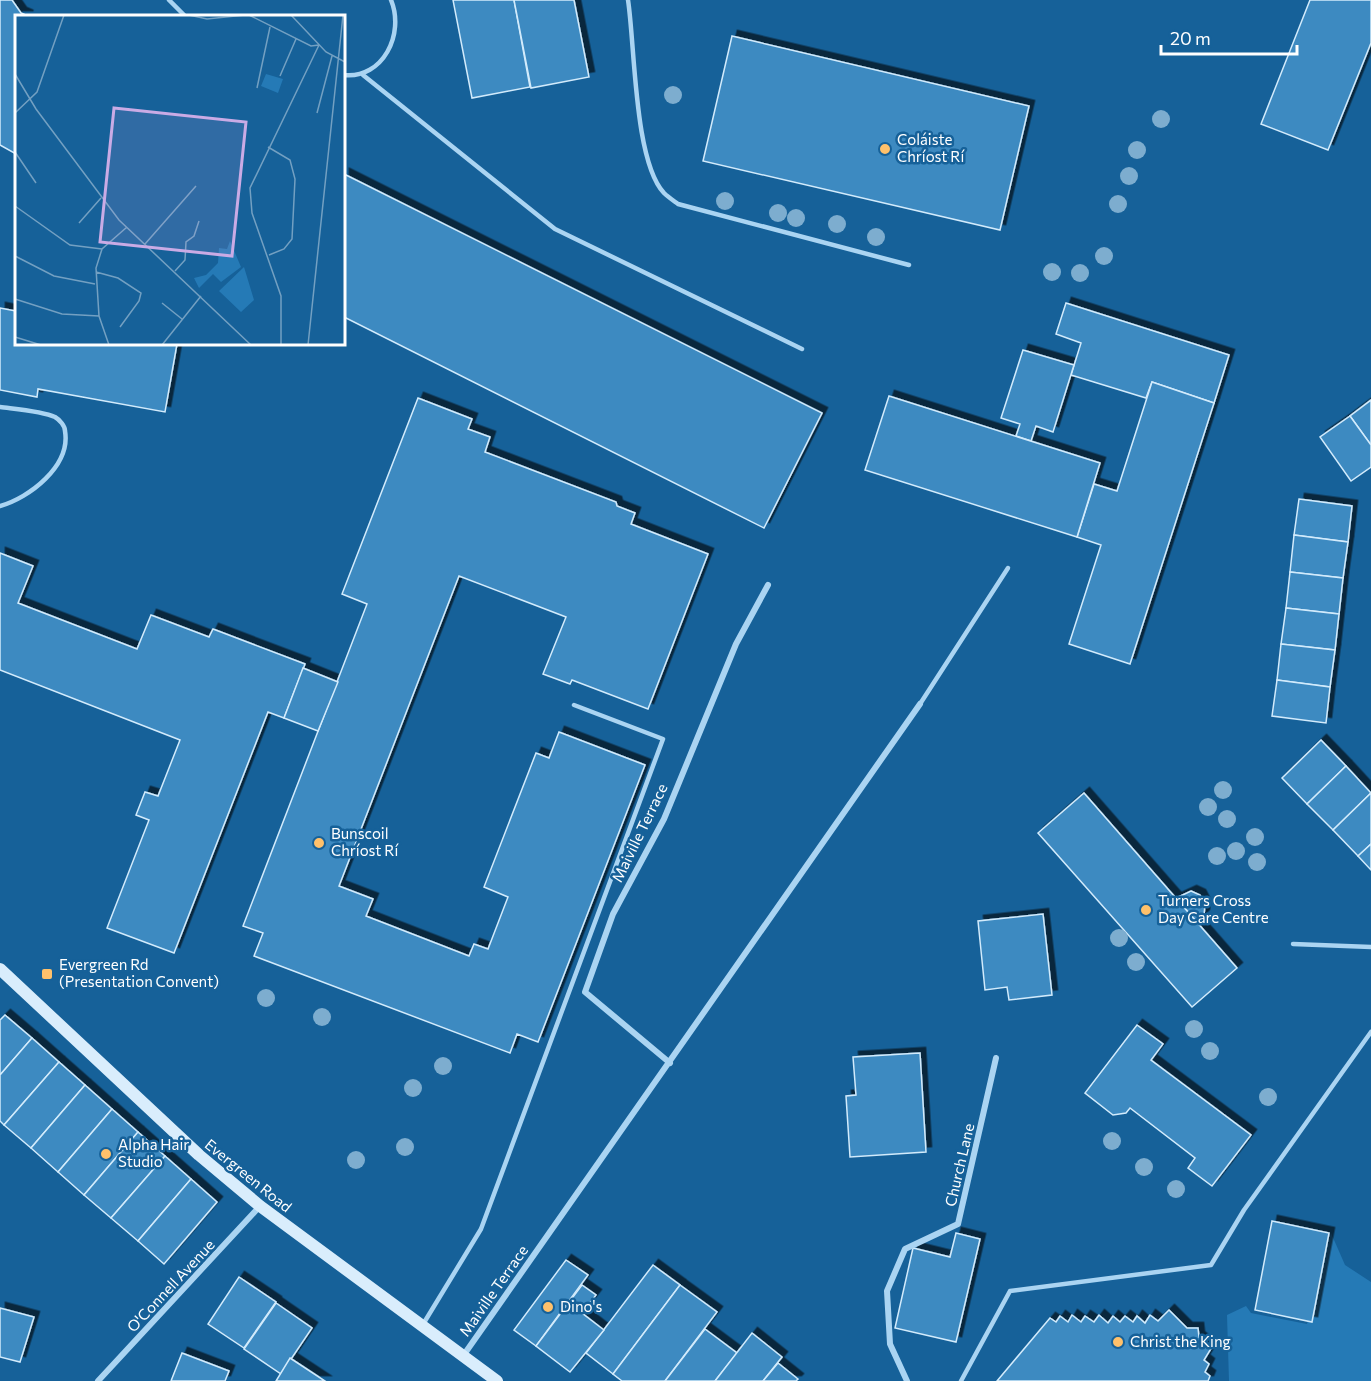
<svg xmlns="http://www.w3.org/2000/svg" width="1371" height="1381" font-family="Commissioner,sans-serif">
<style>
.green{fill:#257ab6}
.building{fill:#3e8ac1;stroke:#d2ebfc;stroke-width:1.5;filter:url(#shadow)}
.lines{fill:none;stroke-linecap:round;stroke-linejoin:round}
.lane{stroke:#aad4f2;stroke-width:4.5}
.street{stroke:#aad4f2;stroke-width:6}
.secondary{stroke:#d9edfc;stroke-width:12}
.tree{fill:#7dadcf}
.poi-dot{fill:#ffc16b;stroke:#166199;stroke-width:2}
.labels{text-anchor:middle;stroke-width:5;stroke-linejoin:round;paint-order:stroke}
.poi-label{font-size:15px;fill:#fff;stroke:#166199;text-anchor:start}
.street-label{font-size:15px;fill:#fff;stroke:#166199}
.inset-road{fill:none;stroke:#73a0c2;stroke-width:1.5}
.view{fill:#caabe5;fill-opacity:0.15;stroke:#caabe5;stroke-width:3}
.inset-edge{fill:none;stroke:#fff;stroke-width:3}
</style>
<defs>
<filter id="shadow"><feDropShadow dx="5.5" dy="-5.5" stdDeviation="0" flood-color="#0009"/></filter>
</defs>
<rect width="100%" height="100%" fill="#166199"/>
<polygon class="green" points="1331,1233 1345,1265 1371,1282 1371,1381 1229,1381 1227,1315 1246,1306 1251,1313 1307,1324"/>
<g class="building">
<polygon points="0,0 12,0 21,13 28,16 16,16 16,154 0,145"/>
<polygon points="453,0 514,0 530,87 472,98"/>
<polygon points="514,0 574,0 589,77 531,88"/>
<polygon points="1310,0 1371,0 1371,43 1328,150 1261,124"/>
<polygon points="732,36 1029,106 1000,230 703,161"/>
<polygon points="344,174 822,413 764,528 344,317"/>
<polygon points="1066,303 1229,355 1214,403 1152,382 1146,398 1071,375 1081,343 1056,334"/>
<polygon points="0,308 16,311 16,344 177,344 165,412 38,389 37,397 0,390"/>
<polygon points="1023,350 1074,365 1053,432 1036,426 1031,441 1016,436 1020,424 1001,418"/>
<polygon points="1152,382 1214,403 1130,664 1069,644 1101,545 1077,537 1094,484 1117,491"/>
<polygon points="889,396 1100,463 1077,537 865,470"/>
<polygon points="418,398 472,419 468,429 490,437 485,452 616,502 617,506 635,513 631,524 708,554 648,709 572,680 570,684 543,674 566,617 459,576 339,886 373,899 366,916 469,956 474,944 488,949 508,897 484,887 536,753 549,758 559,732 645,765 538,1042 517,1034 510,1053 254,956 263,933 243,926 367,604 342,594"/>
<polygon points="1371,400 1371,445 1350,416"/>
<polygon points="1350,416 1371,445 1371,467 1351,481 1320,437"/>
<polygon points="1299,499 1352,506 1348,542 1294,535"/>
<polygon points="1294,535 1348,542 1343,578 1290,572"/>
<polygon points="0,553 33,566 18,603 137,649 151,615 209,637 213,629 305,664 284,718 268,712 174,953 107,928 149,820 136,815 145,792 158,796 180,740 0,670"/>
<polygon points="1290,572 1343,578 1339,614 1286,608"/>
<polygon points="1286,608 1339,614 1335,650 1281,644"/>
<polygon points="1281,644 1335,650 1330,687 1277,680"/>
<polygon points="303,668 338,682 318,731 284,718"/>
<polygon points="1277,680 1330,687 1326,723 1272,716"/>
<polygon points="1321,740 1346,766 1307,804 1282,778"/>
<polygon points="1346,766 1371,793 1333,830 1307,804"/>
<polygon points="1084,793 1237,968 1192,1007 1038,833"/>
<polygon points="1371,793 1371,844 1358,856 1333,830"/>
<polygon points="1371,844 1371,870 1358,856"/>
<polygon points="1191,891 1200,895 1205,905 1204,915 1197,922 1176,898"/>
<polygon points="1043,914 1052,995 1009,1000 1007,987 985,990 978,921"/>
<polygon points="5,1015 32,1038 0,1075 0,1020"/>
<polygon points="1137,1025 1163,1044 1151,1060 1251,1135 1212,1186 1188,1168 1195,1158 1130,1108 1126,1113 1113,1115 1085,1093"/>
<polygon points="32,1038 59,1062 4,1125 0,1121 0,1075"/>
<polygon points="920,1053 926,1152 850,1157 846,1096 856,1095 853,1057"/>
<polygon points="59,1062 85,1085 31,1148 4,1125"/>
<polygon points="85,1085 112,1109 58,1172 31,1148"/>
<polygon points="112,1109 138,1132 84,1195 58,1172"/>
<polygon points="138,1132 165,1156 111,1218 84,1195"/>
<polygon points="165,1156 191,1179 138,1241 111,1218"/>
<polygon points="191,1179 217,1202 164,1264 138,1241"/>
<polygon points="1272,1221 1329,1233 1312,1322 1255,1310"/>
<polygon points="956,1233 980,1239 956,1342 895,1328 913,1248 950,1257"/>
<polygon points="566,1260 588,1275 536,1346 514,1330"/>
<polygon points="653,1265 680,1285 613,1374 586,1353"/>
<polygon points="239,1277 276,1302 244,1348 208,1324"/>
<polygon points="582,1285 596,1295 582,1313 604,1330 570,1372 536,1346"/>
<polygon points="680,1285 717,1312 665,1381 622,1381 613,1374"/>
<polygon points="276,1303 312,1328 281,1374 244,1349"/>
<polygon points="0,1308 34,1317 20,1362 0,1357"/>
<polygon points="1169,1310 1187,1328 1198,1328 1199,1337 1212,1347 1204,1360 1209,1364 1205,1372 1210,1376 1208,1381 997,1381 1050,1318 1056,1322 1060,1316 1068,1322 1072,1315 1081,1322 1085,1316 1094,1322 1099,1315 1108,1323 1113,1316 1120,1322 1125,1316 1133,1322 1137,1316 1145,1323 1150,1315 1158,1321"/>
<polygon points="705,1329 737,1353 715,1381 665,1381"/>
<polygon points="752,1333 782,1357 763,1381 715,1381"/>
<polygon points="182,1353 229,1371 225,1381 171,1381"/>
<polygon points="290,1358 325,1381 276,1381"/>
<polygon points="778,1363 798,1379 796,1381 763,1381"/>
</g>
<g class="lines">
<g class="lane">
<polyline points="169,0 185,16"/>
<path d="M 628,0 C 635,45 634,161 664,193 C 668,197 674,201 678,204 L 909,265"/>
<path d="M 344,75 C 383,79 405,34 391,0"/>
<polyline points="363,75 555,229 802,349"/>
<path d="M 0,407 C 15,409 42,411 55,417 C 60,420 65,426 65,431 C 71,466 29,498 0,506"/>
<polyline points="920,704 1008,568"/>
<polyline points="1293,944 1371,947"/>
<polyline points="422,1326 481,1229 663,739 574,705"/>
<polyline points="961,1381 1010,1291 1211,1265 1244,1210 1371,1032"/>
</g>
<g class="street">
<polyline points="670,1063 585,992 613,914 664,819 736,644 768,585"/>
<polyline points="463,1356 920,704"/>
<polyline points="98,1381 260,1206"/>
<polyline points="907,1381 890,1344 887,1291 905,1249 958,1224 996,1058"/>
</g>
<polyline class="secondary" points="0,969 199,1155 260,1206 497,1381"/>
</g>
<g class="tree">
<circle cx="673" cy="95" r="9"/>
<circle cx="1161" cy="119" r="9"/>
<circle cx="1137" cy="150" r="9"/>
<circle cx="1129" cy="176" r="9"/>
<circle cx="725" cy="201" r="9"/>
<circle cx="1118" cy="204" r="9"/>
<circle cx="778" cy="213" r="9"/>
<circle cx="796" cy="218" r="9"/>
<circle cx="837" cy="224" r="9"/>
<circle cx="876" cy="237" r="9"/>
<circle cx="1104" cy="256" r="9"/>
<circle cx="1052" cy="272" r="9"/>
<circle cx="1080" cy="273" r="9"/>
<circle cx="1223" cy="790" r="9"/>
<circle cx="1208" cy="807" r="9"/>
<circle cx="1227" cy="819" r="9"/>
<circle cx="1255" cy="837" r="9"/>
<circle cx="1236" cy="851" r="9"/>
<circle cx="1217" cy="856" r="9"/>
<circle cx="1257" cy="862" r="9"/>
<circle cx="1119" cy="938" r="9"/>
<circle cx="1136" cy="962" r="9"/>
<circle cx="266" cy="998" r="9"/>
<circle cx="322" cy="1017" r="9"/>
<circle cx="1194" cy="1029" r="9"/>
<circle cx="1210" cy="1051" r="9"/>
<circle cx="443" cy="1066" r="9"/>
<circle cx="413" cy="1088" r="9"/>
<circle cx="1268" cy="1097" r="9"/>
<circle cx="1112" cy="1141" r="9"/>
<circle cx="405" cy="1147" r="9"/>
<circle cx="356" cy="1160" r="9"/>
<circle cx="1144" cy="1167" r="9"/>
<circle cx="1176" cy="1189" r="9"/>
</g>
<g class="poi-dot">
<circle cx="885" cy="149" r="6"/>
<circle cx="319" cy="843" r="6"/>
<circle cx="1146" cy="910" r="6"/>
<rect x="41" y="968" width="12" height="12" rx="3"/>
<circle cx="106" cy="1154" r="6"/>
<circle cx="548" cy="1307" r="6"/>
<circle cx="1118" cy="1342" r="6"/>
</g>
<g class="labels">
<g class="poi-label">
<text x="897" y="145">Coláiste<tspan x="897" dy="17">Chríost Rí</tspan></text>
<text x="331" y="839">Bunscoil<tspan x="331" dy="17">Chríost Rí</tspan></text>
<text x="1158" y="906">Turners Cross<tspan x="1158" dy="17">Day Care Centre</tspan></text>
<text x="59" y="970">Evergreen Rd<tspan x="59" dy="17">(Presentation Convent)</tspan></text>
<text x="118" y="1150">Alpha Hair<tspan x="118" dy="17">Studio</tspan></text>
<text x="560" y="1312">Dino's</text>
<text x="1130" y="1347">Christ the King</text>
</g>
<g class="street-label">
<text transform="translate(640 833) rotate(-64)" y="5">Maiville Terrace</text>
<text transform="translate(960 1165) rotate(-77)" y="5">Church Lane</text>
<text transform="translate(248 1176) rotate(39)" y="5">Evergreen Road</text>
<text transform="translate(171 1286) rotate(-47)" y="5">O'Connell Avenue</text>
<text transform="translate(494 1291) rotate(-55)" y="5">Maiville Terrace</text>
</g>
</g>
<g transform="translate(15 15)">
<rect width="330" height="330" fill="#166199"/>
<path d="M 251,59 L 268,64 L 263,78 L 246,71 ZM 215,226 L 226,252 L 206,267 L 198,259 L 184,273 L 179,263 L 191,260 L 203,248 L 204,233 L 212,234 ZM 229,252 L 239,285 L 226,297 L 204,276 Z" fill="#257ab6"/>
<path class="inset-road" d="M 174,0 L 192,4 L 230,0M 234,0 L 296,31 L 304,30M 276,0 L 311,37 L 330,47M 0,59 L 21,94 L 104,205 L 236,330M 265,61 L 281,24M 242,73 L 255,12M 0,98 L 22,77 L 49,0M 302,98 L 317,41M 253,132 L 275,145 L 280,164 L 277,224 L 269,234 L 254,240M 0,137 L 21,168M 0,191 L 55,230 L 87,234M 64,208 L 86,183M 130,229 L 181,171M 0,241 L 39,261 L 80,269M 160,256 L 170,245 L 171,227 L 179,221 L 184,206M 81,257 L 103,263 L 126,278 L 124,286 L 105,312M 0,284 L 47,299 L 84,301M 147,288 L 167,304M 0,322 L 26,330M 94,330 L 84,301 L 81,253 L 87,234 L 112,212M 147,330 L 186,281M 266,330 L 266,281 L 237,198 L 235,173 L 304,30M 293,330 L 328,0"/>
<path class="view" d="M 99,93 L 231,107 L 217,241 L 85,227 Z"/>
<rect width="330" height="330" class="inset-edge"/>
</g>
<path d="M1161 45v9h136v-9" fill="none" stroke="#ffffff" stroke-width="3"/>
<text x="1170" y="45" font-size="18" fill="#ffffff" stroke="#166199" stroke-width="4.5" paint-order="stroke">20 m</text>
</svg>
